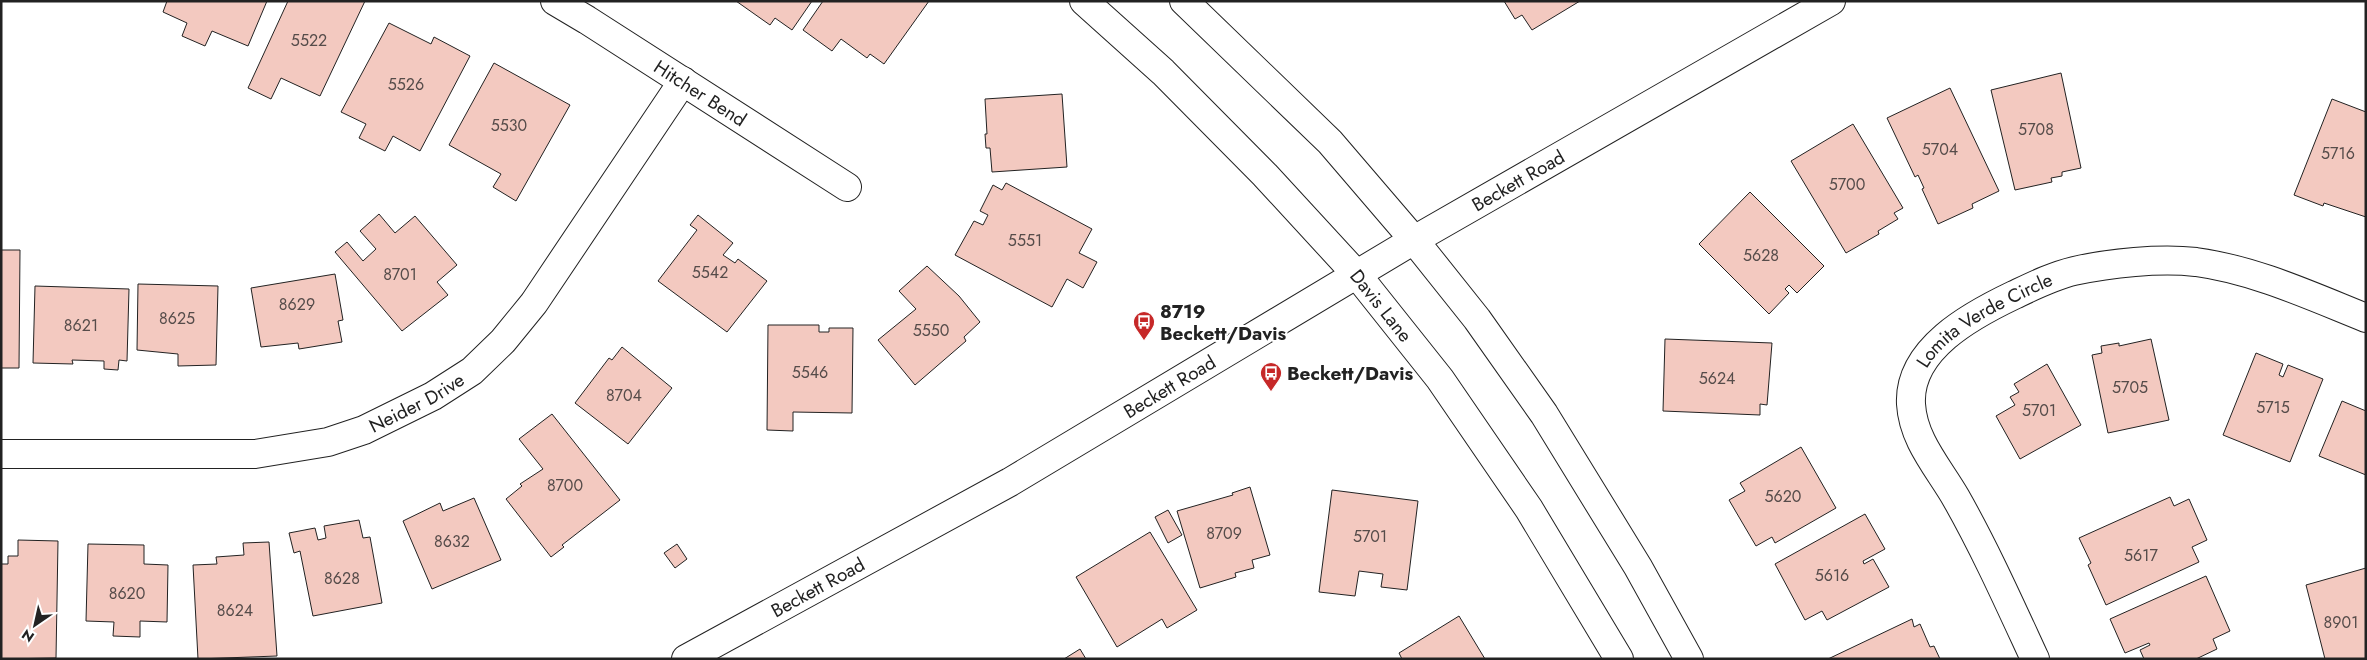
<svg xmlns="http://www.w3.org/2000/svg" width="2367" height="660" font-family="Jost,sans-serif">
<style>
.building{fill:#f3c9c0;stroke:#222}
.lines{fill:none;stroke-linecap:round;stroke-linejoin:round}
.minor-casing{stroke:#222;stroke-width:30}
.tertiary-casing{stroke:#222;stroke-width:30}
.secondary-casing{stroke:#222;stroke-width:30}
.minor{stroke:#fff;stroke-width:28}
.tertiary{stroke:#fff;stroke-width:28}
.secondary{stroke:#fff;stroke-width:28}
.labels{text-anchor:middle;stroke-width:4;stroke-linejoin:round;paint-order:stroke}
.number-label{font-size:16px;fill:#564c4a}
.street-label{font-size:19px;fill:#222;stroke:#fff}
.poi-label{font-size:19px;font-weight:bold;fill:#222;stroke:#fff;text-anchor:start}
</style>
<rect width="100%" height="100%" fill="#fff"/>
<g class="building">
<polygon points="167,1 267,1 248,46 212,31 205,46 182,36 187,23 163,12"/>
<polygon points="288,1 365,1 320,96 281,78 271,99 248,88"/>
<polygon points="736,1 812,1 792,30 775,18 770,25"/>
<polygon points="823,1 929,1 884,64 870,54 867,58 841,39 832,51 803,30"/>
<polygon points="1504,1 1580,1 1532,30 1522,15 1515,19"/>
<polygon points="389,23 431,44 434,37 470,56 420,151 393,136 385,151 359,138 366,124 341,112"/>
<polygon points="494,63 570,105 516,201 493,187 501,174 449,145"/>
<polygon points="2061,73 2081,168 2062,172 2062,176 2051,178 2052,182 2015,190 1991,90"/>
<polygon points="1950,88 1999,191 1972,204 1973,208 1938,224 1922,189 1924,188 1918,175 1915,177 1887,118"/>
<polygon points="1062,94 1067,167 992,172 990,148 986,148 985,134 987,134 985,99"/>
<polygon points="2332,99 2366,112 2366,217 2324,203 2323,206 2294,195"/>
<polygon points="1853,124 1903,208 1894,213 1898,219 1878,231 1879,234 1846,253 1791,161"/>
<polygon points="1006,183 1092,229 1079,253 1097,262 1083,288 1067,279 1052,307 955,255 974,221 983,225 988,215 980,211 993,185 1002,190"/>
<polygon points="1750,192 1824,266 1797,293 1789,285 1785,289 1789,293 1769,314 1699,244"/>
<polygon points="379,214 395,233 415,216 457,265 437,282 448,295 402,331 335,252 347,242 363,261 376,249 360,231"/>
<polygon points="698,215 733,243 723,255 735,263 738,259 767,281 727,332 658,281 697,230 690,225"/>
<polygon points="1,250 20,250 19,368 1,368"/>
<polygon points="927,266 959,296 980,322 964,337 966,341 915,385 878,340 916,309 899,291"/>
<polygon points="335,274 343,320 338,321 342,342 299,349 298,343 261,347 251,288"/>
<polygon points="138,284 218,286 216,365 178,366 178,354 137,350"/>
<polygon points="35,286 129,289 127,361 119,360 118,370 104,369 104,361 72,360 73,364 33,363"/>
<polygon points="768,325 819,325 819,332 829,332 829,328 853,328 852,413 793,412 793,431 767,430"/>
<polygon points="1665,339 1772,343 1767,405 1760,404 1760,415 1663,411"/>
<polygon points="2151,339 2169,420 2108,433 2092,355 2102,353 2101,346 2119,343 2119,346"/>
<polygon points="622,347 672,388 628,444 575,403 609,358 612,360"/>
<polygon points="2256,353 2283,364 2279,375 2283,377 2288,365 2323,379 2290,462 2223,435"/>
<polygon points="2047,364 2081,425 2020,459 1996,416 2015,405 2010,397 2019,392 2014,384"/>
<polygon points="2342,401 2366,411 2366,475 2319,456"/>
<polygon points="552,414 620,500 562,545 564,547 551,557 506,499 522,486 520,484 543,469 519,439"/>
<polygon points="1801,447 1836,508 1775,543 1772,537 1756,546 1729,500 1745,491 1740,483"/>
<polygon points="1250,487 1270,555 1252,560 1254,568 1235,573 1236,577 1200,588 1177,511 1233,495 1232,493"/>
<polygon points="1332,490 1418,501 1407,590 1381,587 1383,574 1359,571 1355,596 1319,592"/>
<polygon points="2170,497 2174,506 2189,499 2207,540 2192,547 2199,562 2106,605 2088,565 2091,563 2079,538"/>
<polygon points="474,498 501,560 432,589 403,521 440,503 443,511"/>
<polygon points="1168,510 1182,535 1168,543 1155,517"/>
<polygon points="1865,514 1885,549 1863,561 1864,564 1873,559 1889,587 1827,620 1822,611 1805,620 1775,564"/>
<polygon points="359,520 363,538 370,537 382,603 313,616 300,551 294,553 289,533 315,528 318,540 326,538 324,526"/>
<polygon points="1150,532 1197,610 1167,628 1162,619 1117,647 1076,577"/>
<polygon points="18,540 58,541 56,658 1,659 1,564 8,564 8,556 18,556"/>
<polygon points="269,542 277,656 198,659 193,565 217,564 216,557 244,555 243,543"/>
<polygon points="88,544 144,545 144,564 168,565 167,622 140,621 140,637 113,636 114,622 86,621"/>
<polygon points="677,544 687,559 675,568 664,553"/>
<polygon points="2366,568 2366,659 2325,659 2306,585"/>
<polygon points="2206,576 2230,631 2213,639 2217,649 2196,659 2144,659 2140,650 2150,645 2149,643 2125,653 2110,619"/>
<polygon points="1459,616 1485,659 1402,659 1399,653"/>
<polygon points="1912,619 1914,627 1920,624 1930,647 1934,646 1940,659 1828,659"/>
<polygon points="1080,649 1086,659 1064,659"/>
</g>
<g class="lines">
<g class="minor-casing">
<g id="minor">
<path id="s1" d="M 555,1 L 587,20 L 847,187"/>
<path id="s2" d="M 1,454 L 255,454 L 328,442 L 364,430 L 433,396 L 472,371 L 503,341 L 534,303 L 683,81"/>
<path id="s3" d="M 2035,659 C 2010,605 1985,549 1956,498 C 1938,467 1913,440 1911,404 C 1908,349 1972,315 2014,295 C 2033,286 2053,276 2074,271 C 2110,263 2159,258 2196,262 C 2255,270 2311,296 2366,318"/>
</g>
</g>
<g class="tertiary-casing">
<g id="tertiary">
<path id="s4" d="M 686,659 L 1010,482 L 1414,240 L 1831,1"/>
</g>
</g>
<g class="secondary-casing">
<g id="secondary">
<path id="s5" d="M 1084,1 L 1163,72 L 1265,175 L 1358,276 L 1440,379 L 1529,509 L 1619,659"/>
<polyline points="1184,1 1330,142 1414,240 1477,319 1544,414 1638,567 1689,659"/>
</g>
</g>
<use href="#minor" class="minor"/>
<use href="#tertiary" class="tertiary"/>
<use href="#secondary" class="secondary"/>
</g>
<defs>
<g id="bus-pin" transform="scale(1.125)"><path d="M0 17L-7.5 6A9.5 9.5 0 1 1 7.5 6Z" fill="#c62828" stroke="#fff"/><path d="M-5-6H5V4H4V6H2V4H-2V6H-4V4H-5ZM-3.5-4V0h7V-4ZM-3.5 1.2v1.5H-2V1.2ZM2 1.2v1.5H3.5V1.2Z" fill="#fff"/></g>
</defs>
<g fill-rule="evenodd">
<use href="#bus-pin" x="1144" y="322"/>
<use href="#bus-pin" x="1271" y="373"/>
</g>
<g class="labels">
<g class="number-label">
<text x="309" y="46">5522</text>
<text x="406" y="90">5526</text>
<text x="509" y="131">5530</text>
<text x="2036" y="135">5708</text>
<text x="1940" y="155">5704</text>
<text x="2338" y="159">5716</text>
<text x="1847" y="190">5700</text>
<text x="1025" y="246">5551</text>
<text x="1761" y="261">5628</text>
<text x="710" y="278">5542</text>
<text x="400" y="280">8701</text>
<text x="297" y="310">8629</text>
<text x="177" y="324">8625</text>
<text x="81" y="331">8621</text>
<text x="931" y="336">5550</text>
<text x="810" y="378">5546</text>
<text x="1717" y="384">5624</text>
<text x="2130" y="393">5705</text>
<text x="624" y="401">8704</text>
<text x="2273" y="413">5715</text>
<text x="2039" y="416">5701</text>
<text x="565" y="491">8700</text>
<text x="1783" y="502">5620</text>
<text x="1224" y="539">8709</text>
<text x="1370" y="542">5701</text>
<text x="452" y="547">8632</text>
<text x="2141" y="561">5617</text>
<text x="1832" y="581">5616</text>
<text x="342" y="584">8628</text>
<text x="127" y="599">8620</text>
<text x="235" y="616">8624</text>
<text x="2341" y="628">8901</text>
</g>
<g class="street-label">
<text dy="7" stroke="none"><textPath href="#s1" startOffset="172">Hitcher Bend</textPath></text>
<text dy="7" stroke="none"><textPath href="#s4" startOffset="960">Beckett Road</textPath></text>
<text dy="7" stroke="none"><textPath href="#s5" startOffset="426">Davis Lane</textPath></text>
<text dy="7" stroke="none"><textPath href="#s3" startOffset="405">Lomita Verde Circle</textPath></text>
<text dy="7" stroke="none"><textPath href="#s4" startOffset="555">Beckett Road</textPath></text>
<text dy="7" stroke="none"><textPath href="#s2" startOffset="425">Neider Drive</textPath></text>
<text dy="7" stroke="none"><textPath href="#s4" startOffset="150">Beckett Road</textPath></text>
</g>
<g class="poi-label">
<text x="1160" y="318">8719<tspan x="1160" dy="22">Beckett/Davis</tspan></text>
<text x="1287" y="380">Beckett/Davis</text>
</g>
</g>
<rect width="2367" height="660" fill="none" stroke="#222222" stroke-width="5"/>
<g transform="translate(35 625) rotate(214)" stroke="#ffffff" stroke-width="4" paint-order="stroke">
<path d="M0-4L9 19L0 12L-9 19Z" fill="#222222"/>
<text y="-8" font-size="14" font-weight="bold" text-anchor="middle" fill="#222222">N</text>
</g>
</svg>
